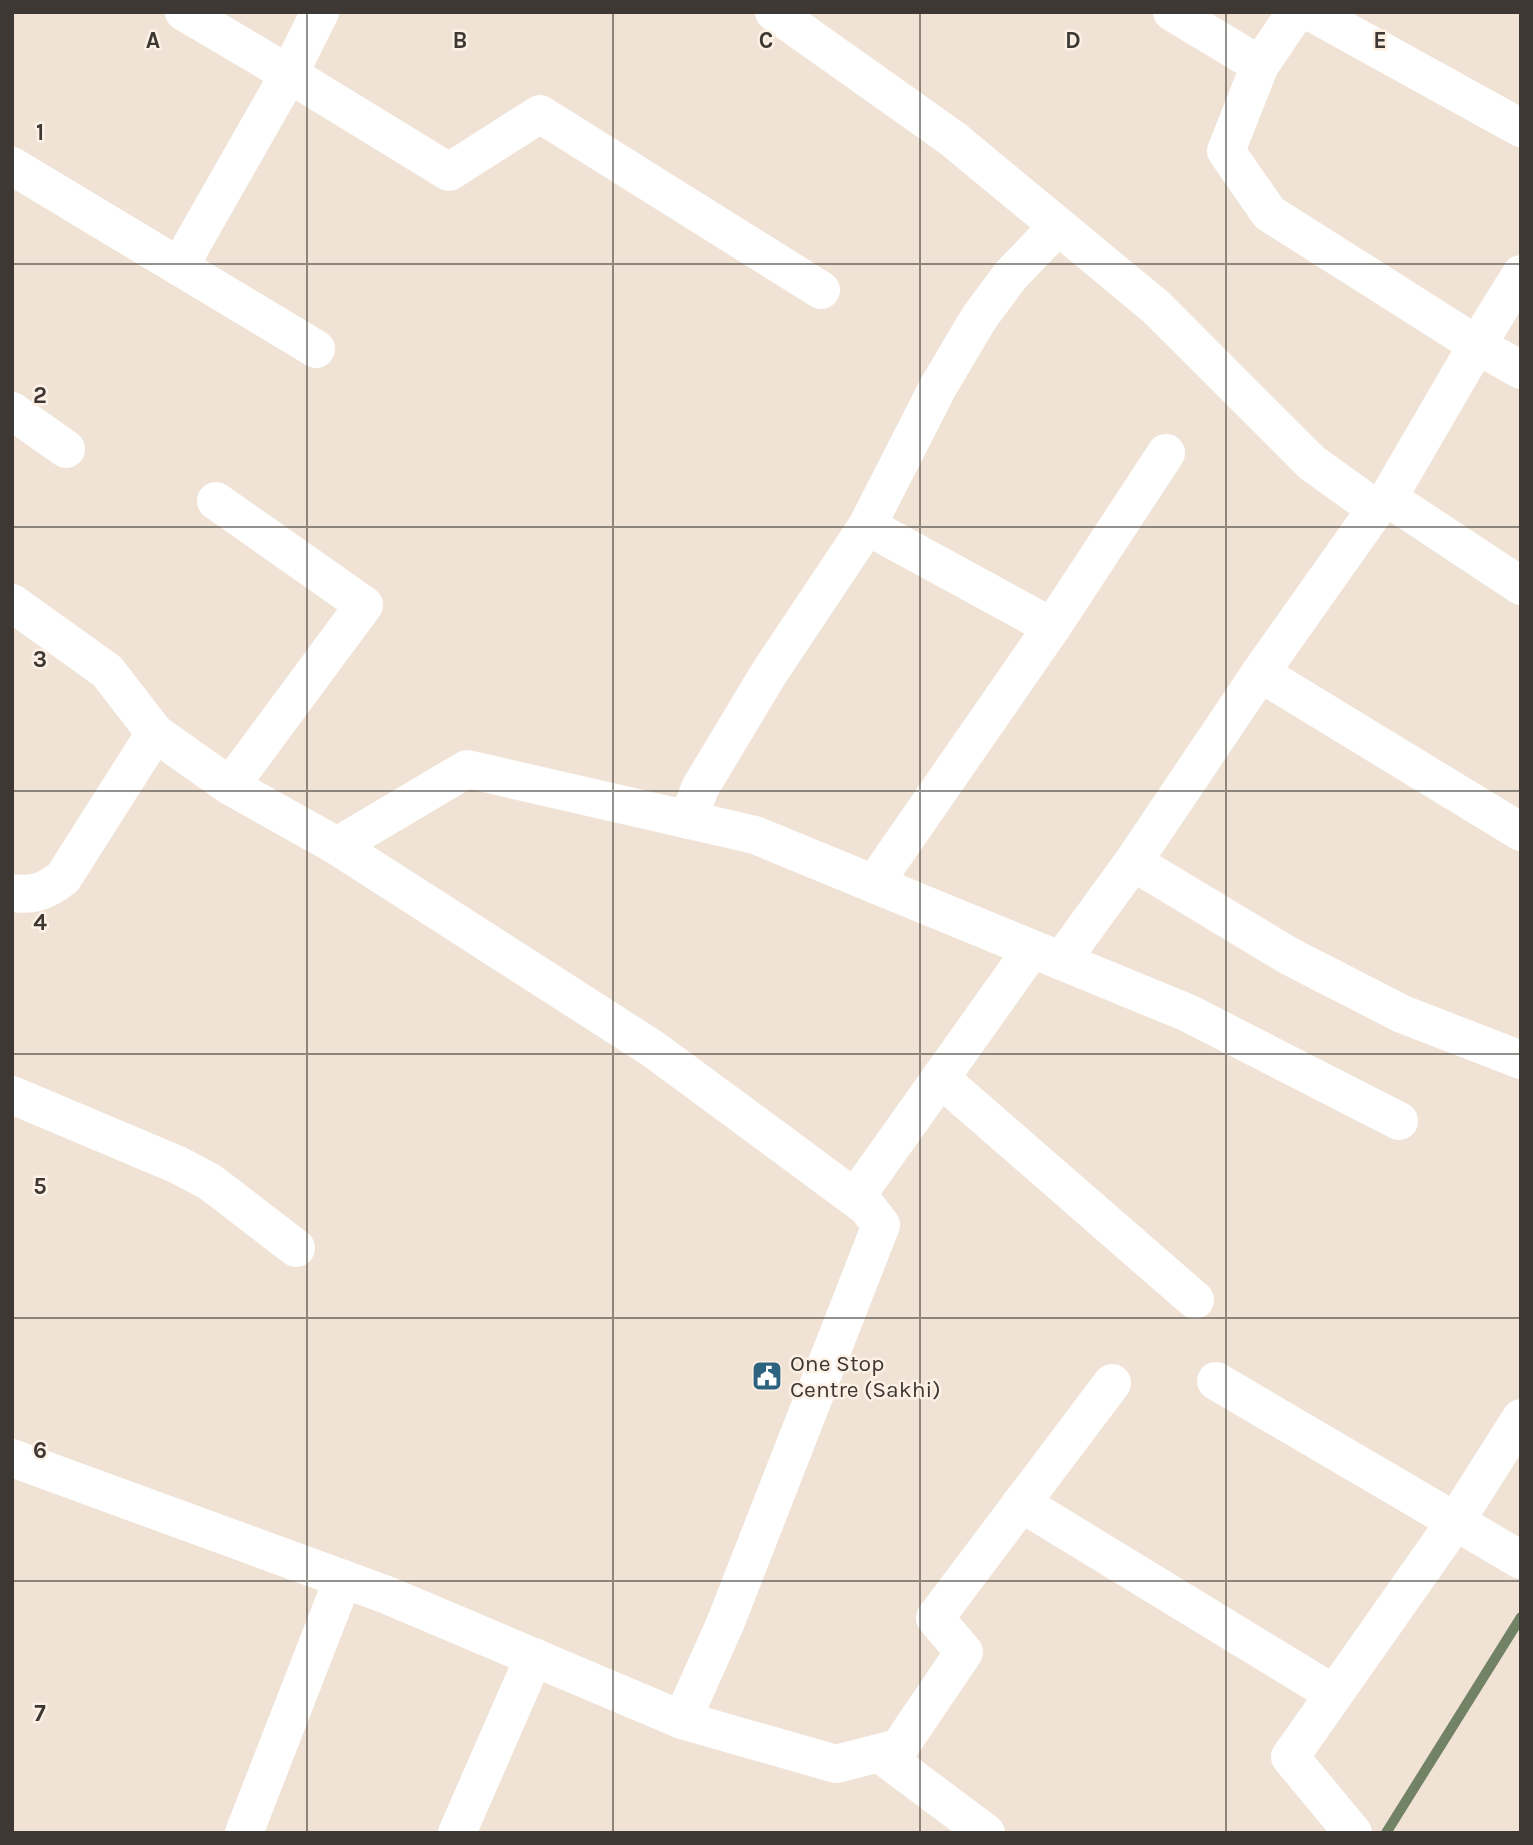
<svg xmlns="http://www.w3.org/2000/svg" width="1533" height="1845" font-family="Karla,sans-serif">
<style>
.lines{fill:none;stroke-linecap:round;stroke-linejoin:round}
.stream{stroke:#728264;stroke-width:10}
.street{stroke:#fff;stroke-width:38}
.grid{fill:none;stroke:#3d3833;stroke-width:2;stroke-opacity:0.55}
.labels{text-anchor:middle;stroke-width:5;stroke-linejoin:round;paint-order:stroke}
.poi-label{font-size:23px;fill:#3d3833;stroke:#fdf0e4;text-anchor:start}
.grid-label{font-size:23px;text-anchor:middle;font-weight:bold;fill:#3d3833;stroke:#fdf0e4;stroke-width:5;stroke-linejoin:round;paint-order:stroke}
</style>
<rect width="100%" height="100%" fill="#f0e3d6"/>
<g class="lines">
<polyline class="stream" points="1386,1833 1521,1617"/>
<g class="street">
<polyline points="184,12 289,74 449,172 540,114 821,290"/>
<polyline points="774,12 953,139 1156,307 1312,463 1376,509 1388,498 1521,586"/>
<polyline points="1172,12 1260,65"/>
<polyline points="1296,12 1260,65 1226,151 1269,213 1477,345 1521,370"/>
<polyline points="1311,12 1521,128"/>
<polyline points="12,166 316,349"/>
<polyline points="179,267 289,74 320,12"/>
<polyline points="12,411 66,449"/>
<polyline points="1388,498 1477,345 1521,274"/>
<polyline points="216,501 364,605 230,786"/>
<polyline points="867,526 1052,627 874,884"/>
<polyline points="12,603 107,671 155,733 230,786 337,846 653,1049 867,1207 881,1225 725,1624 682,1720"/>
<polyline points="1052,627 1166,453"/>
<polyline points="1260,673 1521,832"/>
<polyline points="688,820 700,788 769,673 867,526 938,387 979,318 1010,276 1058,226"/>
<polyline points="337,846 467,769 755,835 1188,1013 1399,1121"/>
<polyline points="1133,862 1289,956 1402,1014 1521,1060"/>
<path d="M 12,893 C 34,896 46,891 63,878 L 155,733"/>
<polyline points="1061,961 1133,862 1260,673 1376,509"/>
<polyline points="940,1078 1195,1300"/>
<polyline points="12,1095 178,1165 210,1182 296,1248"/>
<polyline points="855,1198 1032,949"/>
<polyline points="1216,1381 1521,1560"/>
<polyline points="12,1458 387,1595 682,1720 836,1764 899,1748 964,1652 935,1618 1112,1383"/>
<polyline points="1021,1503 1334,1694"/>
<polyline points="879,1753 986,1833"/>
<polyline points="244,1833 343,1579"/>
<polyline points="457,1833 534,1657"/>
<polyline points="1353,1833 1290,1757 1455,1522 1521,1418"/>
</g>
</g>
<path class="grid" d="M 307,12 L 307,1833M 613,12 L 613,1833M 920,12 L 920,1833M 1226,12 L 1226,1833M 12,264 L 1521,264M 12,527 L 1521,527M 12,791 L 1521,791M 12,1054 L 1521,1054M 12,1318 L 1521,1318M 12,1581 L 1521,1581"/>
<defs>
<g id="civic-square" transform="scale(1.575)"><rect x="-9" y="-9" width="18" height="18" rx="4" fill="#2e637f" stroke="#fdf0e4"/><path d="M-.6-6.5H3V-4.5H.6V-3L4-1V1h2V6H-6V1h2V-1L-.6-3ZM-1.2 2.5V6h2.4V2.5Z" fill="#fff"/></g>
</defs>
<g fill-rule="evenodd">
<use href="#civic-square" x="767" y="1376"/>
</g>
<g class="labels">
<g class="poi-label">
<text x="790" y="1371">One Stop<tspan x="790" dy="26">Centre (Sakhi)</tspan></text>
</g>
</g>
<g class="grid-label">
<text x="153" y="48">A</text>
<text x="460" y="48">B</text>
<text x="766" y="48">C</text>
<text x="1073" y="48">D</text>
<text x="1380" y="48">E</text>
<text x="40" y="140">1</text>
<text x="40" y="403">2</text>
<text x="40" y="667">3</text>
<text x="40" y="930">4</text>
<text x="40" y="1194">5</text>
<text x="40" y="1458">6</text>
<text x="40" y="1721">7</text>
</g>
<rect width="1533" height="1845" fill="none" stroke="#3d3833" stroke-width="28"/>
</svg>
